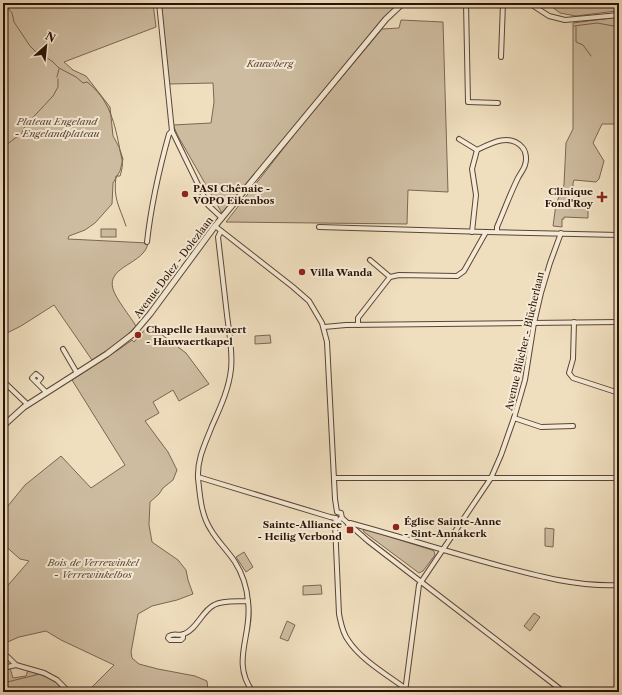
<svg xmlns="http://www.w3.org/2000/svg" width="622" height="695" font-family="'Libre Caslon Text',serif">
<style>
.green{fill:#cebca0;stroke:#7c6653}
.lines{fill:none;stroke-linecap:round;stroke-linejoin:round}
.stream{stroke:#78634f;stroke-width:1}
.minor-casing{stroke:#5b4434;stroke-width:6}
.tertiary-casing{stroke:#5b4434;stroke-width:7}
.minor{stroke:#f5ead5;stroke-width:4}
.tertiary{stroke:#f5ead5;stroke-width:5}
.poi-dot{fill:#8f2418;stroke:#f5ead5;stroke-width:1.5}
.labels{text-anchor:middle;stroke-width:4;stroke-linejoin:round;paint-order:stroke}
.park-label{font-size:10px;font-style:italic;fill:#634d3c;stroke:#f5ead5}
.poi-label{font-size:10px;font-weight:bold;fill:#291106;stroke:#f5ead5;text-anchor:start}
.street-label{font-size:10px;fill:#291106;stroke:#f5ead5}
</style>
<rect width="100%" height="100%" fill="#f0dfbf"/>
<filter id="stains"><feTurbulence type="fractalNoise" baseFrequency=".005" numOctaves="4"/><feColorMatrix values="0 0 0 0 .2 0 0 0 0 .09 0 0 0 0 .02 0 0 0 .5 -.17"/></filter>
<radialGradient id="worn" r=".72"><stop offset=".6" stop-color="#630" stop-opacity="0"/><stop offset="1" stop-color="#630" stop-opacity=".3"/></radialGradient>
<g class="green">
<path d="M 3,3 L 153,3 L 156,27 L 64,62 L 73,70 L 86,76 L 110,107 L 113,136 L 119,147 L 123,159 L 120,171 L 113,183 L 112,204 L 95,223 L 85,230 L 69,236 L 68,239 L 148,243 C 145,264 106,266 113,289 C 116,299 130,316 136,326 L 120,342 L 92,360 L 54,305 L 21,326 L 3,335 Z"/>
<polygon points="161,3 400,3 223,215 178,136 173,125 211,123 214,102 213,83 169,84"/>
<polygon points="547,3 615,3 616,11 576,16 560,13"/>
<path d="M 619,17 L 619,124 L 602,124 L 593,143 L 604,161 L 599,179 L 596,182 L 574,180 L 573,183 L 573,199 C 578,202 583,200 588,204 L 588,218 L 564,217 L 564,219 L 562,219 L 562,227 L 553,226 L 556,204 L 564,185 L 566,143 L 573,129 L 573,23 Z"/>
<polygon points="401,20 443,22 448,192 408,190 407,224 226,222 301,126 382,29 399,28"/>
<rect x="101" y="229" width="15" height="8"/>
<polygon points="149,325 186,353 209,384 179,401 173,390 153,402 159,413 145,421 168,452 177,470 173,480 163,488 159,494 150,502 149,525 152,542 178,560 186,570 188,580 193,594 177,600 152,606 138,614 131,652 132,658 139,664 158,669 195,676 207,681 208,692 87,692 114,665 61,640 46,631 19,637 3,644 3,591 29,561 20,559 3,544 3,512 25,485 61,456 91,488 125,465 72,380 121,348 132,340 134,342"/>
<polygon points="270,335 271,343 255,344 255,336"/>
<polygon points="545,528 554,529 553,547 545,546"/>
<polygon points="365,529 432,550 434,551 435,555 423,571 419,573 364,532 363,530"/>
<polygon points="244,552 253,567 246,572 236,557"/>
<polygon points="321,585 322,594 303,595 303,586"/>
<polygon points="534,613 540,617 530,631 524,626"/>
<polygon points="287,621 295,625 288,641 280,638"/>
<polygon points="10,668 13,678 26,676 28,670 52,679 66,692 3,692 3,669"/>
</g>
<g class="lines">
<g class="stream">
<path d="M 4,3 L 12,13 L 14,22 L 30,46 L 37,53 L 46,57 L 53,62 L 59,68 L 76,77 L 83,83 L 87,82 C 108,98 114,120 119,145 C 121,159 125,161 120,176 L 116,176 C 113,199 119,205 126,226"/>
<polyline points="574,26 597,23 619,27"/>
<polyline points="576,27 576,42 583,45 591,56"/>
<polyline points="57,77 59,69"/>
<polyline points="6,145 22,133 25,126 53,96 58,87 58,79"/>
<polyline points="3,683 40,674"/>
</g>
<g class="minor-casing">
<g id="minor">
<polyline points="159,3 172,131 208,205 222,218"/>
<polyline points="466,3 468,102 498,103"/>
<polyline points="529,3 549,16 565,20 619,15"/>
<polyline points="501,57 503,3"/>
<polyline points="459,139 477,150"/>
<polyline points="215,226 293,287 309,301 322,323 327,342 335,499 337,512 341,513 342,518 368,541 564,692"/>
<polyline points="319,227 486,232 619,235"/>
<path d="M 221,231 L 218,237 C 221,263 224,289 227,315 C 229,332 233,352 231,369 C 229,389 220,408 212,426 C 205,444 197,459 198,478 C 200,496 201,515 211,530 C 218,542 228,551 235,562 C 242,573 247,588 248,602 C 253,634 230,662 253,692"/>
<path d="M 472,232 L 476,195 L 472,169 L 477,150 C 491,143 509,133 522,147 C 526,151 527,159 525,165 C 524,169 520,174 518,178 C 510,194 504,211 497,227 L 497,232"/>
<path d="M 147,242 C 151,206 159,170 169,134 L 172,131"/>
<polyline points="370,260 390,277"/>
<polyline points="574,322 573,359 569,373 573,378 619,393"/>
<polyline points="358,325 358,318 390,277 399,275 457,276 464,271 486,232"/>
<polyline points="324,327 346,325 619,322"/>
<polyline points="63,349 77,373"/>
<polyline points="3,381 27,404"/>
<polyline points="37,383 41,378 36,374 32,378 46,392"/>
<polyline points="514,418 541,427 573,426"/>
<polyline points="198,477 330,517 335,518"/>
<polyline points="334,478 619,478"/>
<path d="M 336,518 L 335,524 L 339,614 C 341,623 342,632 348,640 C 360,659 387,675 405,688"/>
<path d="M 348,524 L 350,523 C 398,536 445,551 493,564 C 534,575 576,587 619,585"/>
<polyline points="335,527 340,519"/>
<path d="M 183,634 L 183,638 L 181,640 L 170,640 L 168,638 L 169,636 C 174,633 179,636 184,634 C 197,629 202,611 214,605 C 223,600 238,602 248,601"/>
<polyline points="3,654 8,657 16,665"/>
<polyline points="3,668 16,665 44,673 57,680 69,692"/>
<polyline points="405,692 419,585 491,478 501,455 514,418 525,380 534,323 541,293 550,263 561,233"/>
</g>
</g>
<g class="tertiary-casing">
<polyline id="tertiary" points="3,426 24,407 107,354 133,334 150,314 215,226 386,19 403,3"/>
</g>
<use href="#minor" class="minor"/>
<use href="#tertiary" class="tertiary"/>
</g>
<g class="poi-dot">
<circle cx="185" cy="194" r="4"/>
<path d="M600 191h4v4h4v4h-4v4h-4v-4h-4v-4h4z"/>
<circle cx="302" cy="272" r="4"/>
<circle cx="138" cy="335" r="4"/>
<circle cx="396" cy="527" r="4"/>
<rect x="346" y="526" width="8" height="8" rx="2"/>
</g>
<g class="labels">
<g class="park-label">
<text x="270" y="67">Kauwberg</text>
<text x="57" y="125">Plateau Engeland<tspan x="57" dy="12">- Engelandplateau</tspan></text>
<text x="93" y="566">Bois de Verrewinkel<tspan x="93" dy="12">- Verrewinkelbos</tspan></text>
</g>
<g class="poi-label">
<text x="193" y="192">PASI Chênaie -<tspan x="193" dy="12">VOPO Eikenbos</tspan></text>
<text x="593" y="195" text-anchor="end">Clinique<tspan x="593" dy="12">Fond'Roy</tspan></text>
<text x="310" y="276">Villa Wanda</text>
<text x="146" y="333">Chapelle Hauwaert<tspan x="146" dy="12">- Hauwaertkapel</tspan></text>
<text x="404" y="525">Église Sainte-Anne<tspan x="404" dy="12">- Sint-Annakerk</tspan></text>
<text x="342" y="528" text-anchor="end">Sainte-Alliance<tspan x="342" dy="12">- Heilig Verbond</tspan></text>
</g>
<g class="street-label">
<text transform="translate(173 267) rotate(-53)" y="4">Avenue Dolez - Dolezlaan</text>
<text transform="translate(524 341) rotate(-77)" y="4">Avenue Blücher - Blücherlaan</text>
</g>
</g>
<rect width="622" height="695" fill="none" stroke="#f0dfbf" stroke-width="16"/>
<rect x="4" y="4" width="614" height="687" fill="none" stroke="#291106" stroke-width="2"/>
<rect x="8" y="8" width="606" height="679" fill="none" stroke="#291106"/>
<g transform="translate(46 46) rotate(27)" stroke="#f5ead5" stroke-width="3" paint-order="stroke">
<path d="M0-3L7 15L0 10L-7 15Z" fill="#291106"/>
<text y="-6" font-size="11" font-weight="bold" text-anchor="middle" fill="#291106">N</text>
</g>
<rect width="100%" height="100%" filter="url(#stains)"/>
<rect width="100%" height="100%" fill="url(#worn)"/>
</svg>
